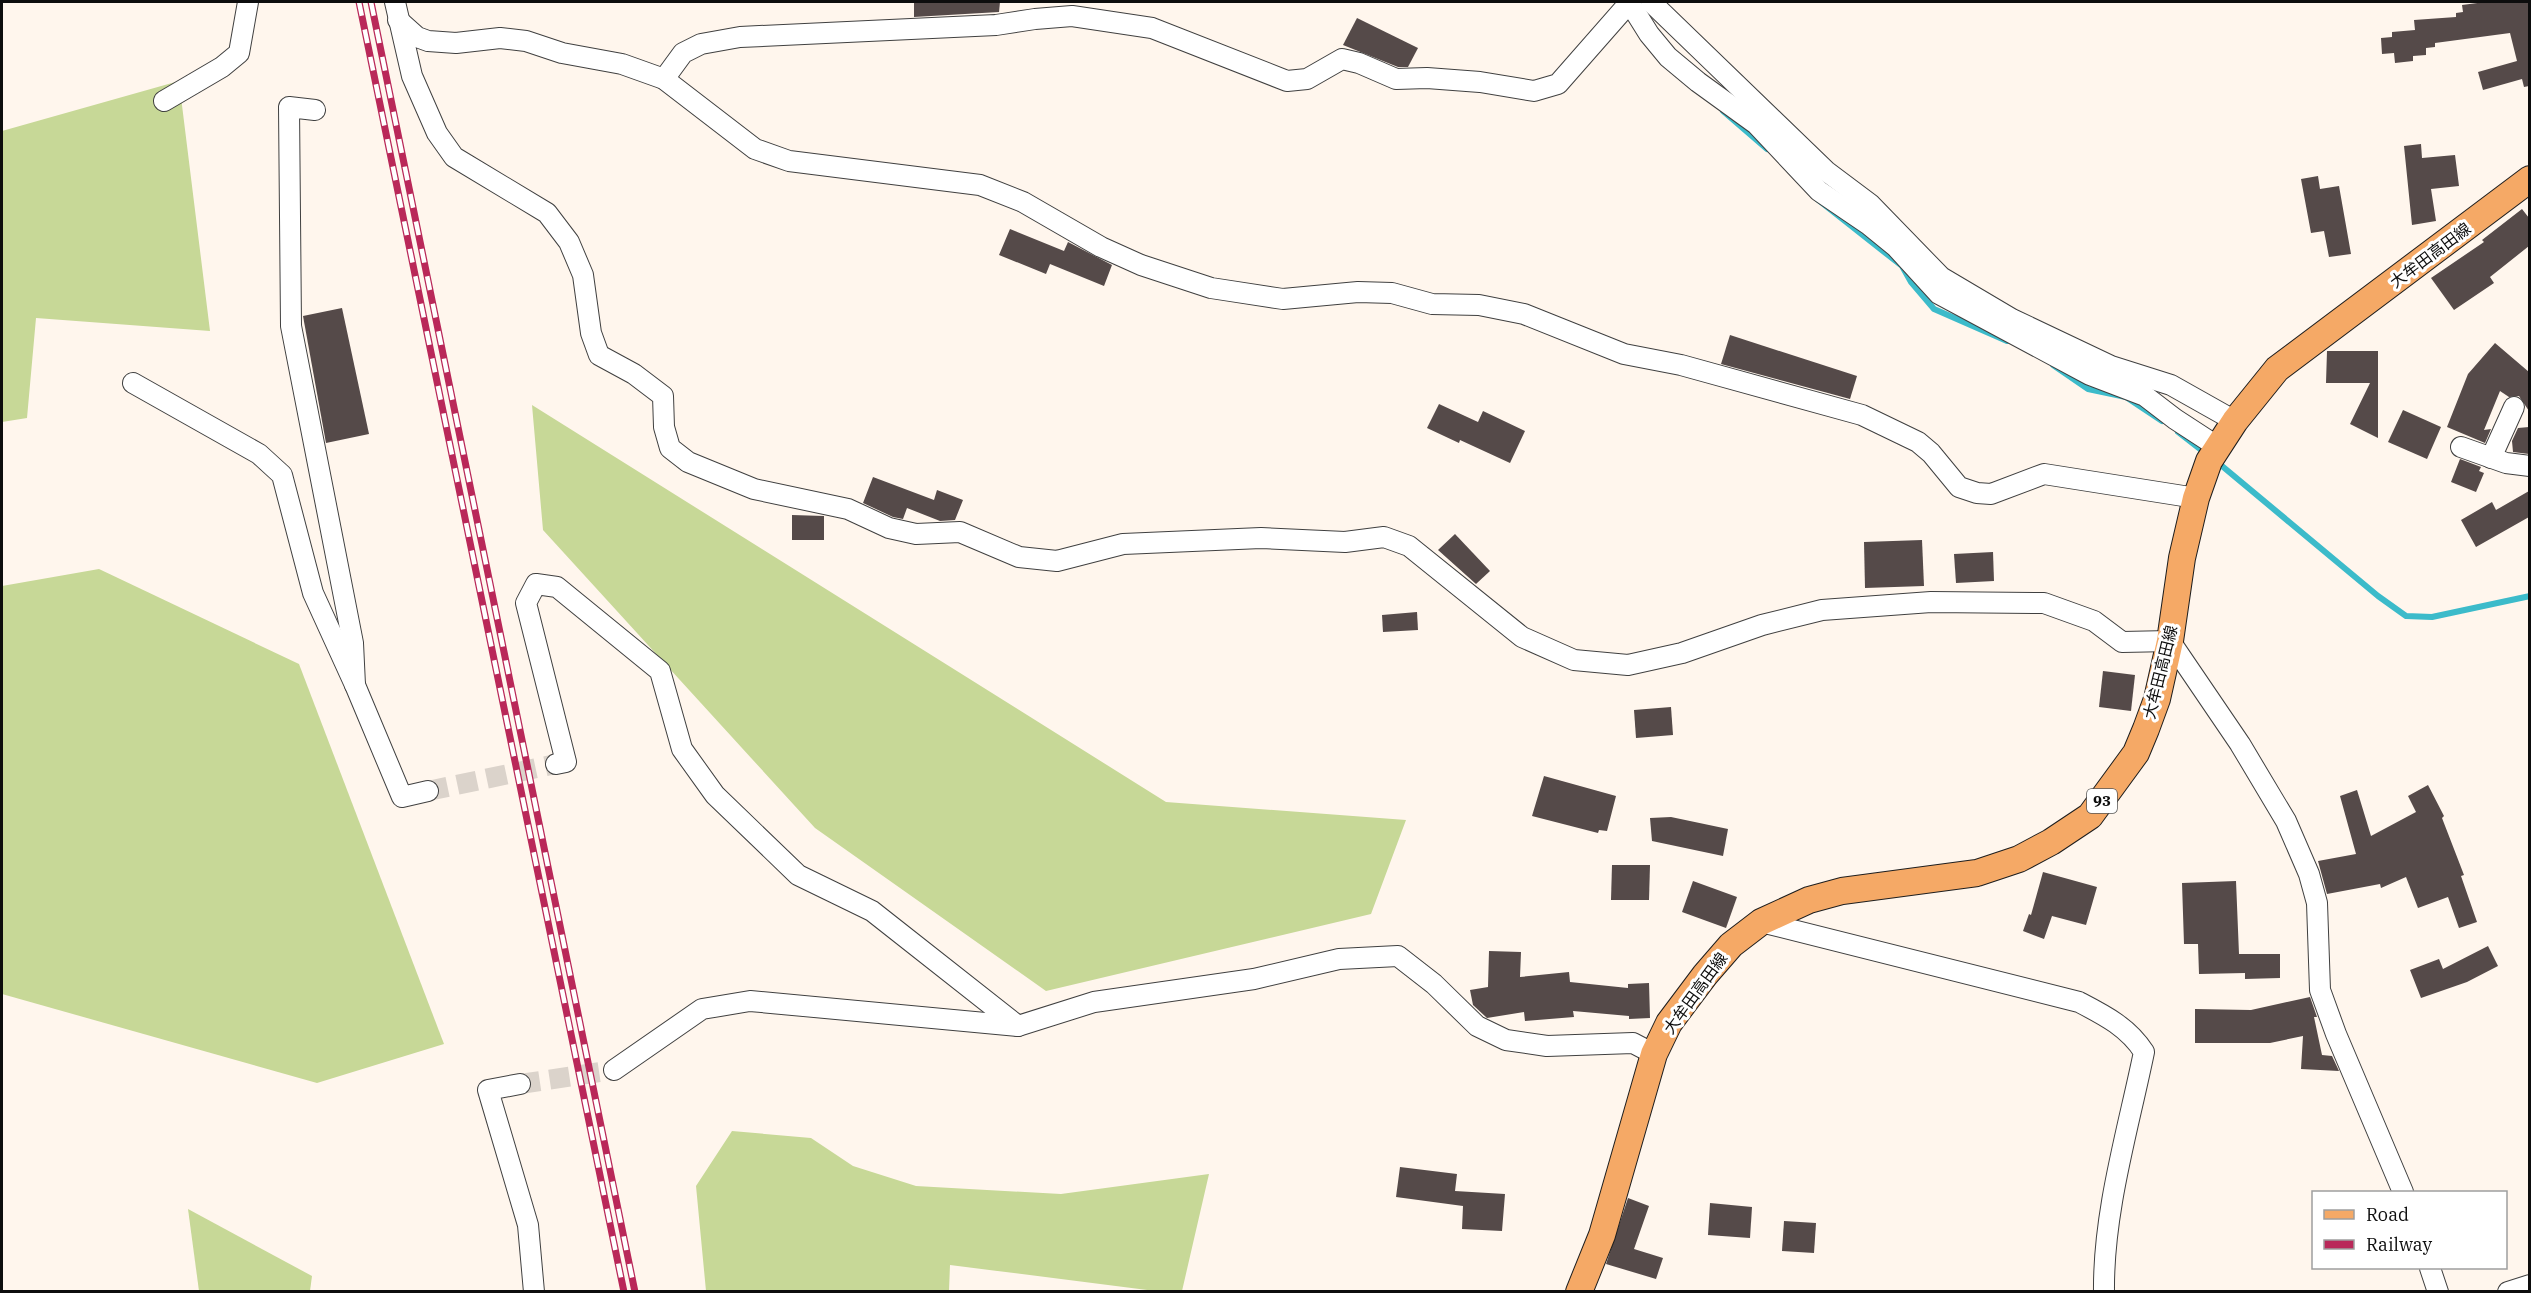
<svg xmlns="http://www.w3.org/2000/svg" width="2531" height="1293" font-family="'IBM Plex Serif','Noto Sans JP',serif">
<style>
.forest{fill:#c7d897}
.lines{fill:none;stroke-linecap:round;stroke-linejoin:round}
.stream{stroke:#3cbbca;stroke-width:6}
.building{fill:#554a49}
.minor-tunnel{stroke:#dbd3cb;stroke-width:20;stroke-dasharray:20 10;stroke-linecap:butt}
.minor-casing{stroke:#404040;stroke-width:22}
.major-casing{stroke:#1e1e1e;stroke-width:28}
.minor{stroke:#fff;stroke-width:20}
.major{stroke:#f5a966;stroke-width:26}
.rail-casing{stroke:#b92859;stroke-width:7}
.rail{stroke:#fff;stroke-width:4.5;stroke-dasharray:14;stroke-linecap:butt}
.labels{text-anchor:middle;stroke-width:6;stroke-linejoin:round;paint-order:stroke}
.shield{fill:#fff;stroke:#565656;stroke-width:1.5}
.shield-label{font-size:15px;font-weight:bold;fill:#0d0d0d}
.street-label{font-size:16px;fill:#0d0d0d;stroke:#fff}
</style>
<rect width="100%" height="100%" fill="#fff6ed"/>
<g class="forest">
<polygon points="179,81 210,331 36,318 27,418 2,422 2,131"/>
<polygon points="532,405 1166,802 1406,820 1371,914 1046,991 815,828 543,530"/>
<polygon points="99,569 299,664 444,1044 317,1083 2,994 2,586"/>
<polygon points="732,1131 811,1138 853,1166 916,1186 1061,1194 1209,1174 1182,1291 1155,1291 950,1265 949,1291 706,1291 696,1186"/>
<polygon points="188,1209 312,1276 310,1291 199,1291"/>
</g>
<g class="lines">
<g class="stream">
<polyline points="1723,111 1767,149"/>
<polyline points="1817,199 1902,266 1911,282 1934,309 2007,341"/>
<polyline points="2053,365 2088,389 2126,397 2162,421"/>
<polyline points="2178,432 2205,453"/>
<polyline points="2216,461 2378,596 2406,616 2432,617 2530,596"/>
</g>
</g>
<g class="building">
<polygon points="914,2 1000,2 999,12 914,17"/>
<polygon points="2485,2 2529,2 2529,86 2524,87 2522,79 2483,90 2478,72 2517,61 2510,33 2435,43 2435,47 2426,48 2426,55 2413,56 2413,61 2395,63 2394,53 2382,54 2381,38 2392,37 2392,32 2415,30 2414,20 2456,17 2456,13 2463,12 2462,5"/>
<polygon points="1357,18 1418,48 1408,67 1398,67 1343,45"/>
<polygon points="2421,144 2422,158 2455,155 2459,186 2431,189 2436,221 2412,225 2404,146"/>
<polygon points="2318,176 2320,189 2339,186 2351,254 2329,257 2324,231 2311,233 2301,179"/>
<polygon points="2522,209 2529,218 2529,246 2490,277 2494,283 2454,310 2431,278 2484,242 2482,240"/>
<polygon points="1010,229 1064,251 1068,242 1112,265 1104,286 1050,264 1046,274 999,255"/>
<polygon points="342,308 369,434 326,443 303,316"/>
<polygon points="1730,335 1857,376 1850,399 1721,364"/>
<polygon points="2495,343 2529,372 2529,411 2519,396 2509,397 2500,391 2484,430 2491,429 2485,443 2447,427 2468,374"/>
<polygon points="2327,351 2378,351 2378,438 2350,424 2370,383 2326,383"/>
<polygon points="1439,404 1478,422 1483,411 1525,431 1510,463 1460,440 1459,443 1427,428"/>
<polygon points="2403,410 2441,427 2427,459 2388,442"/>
<polygon points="2529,427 2529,454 2513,452 2512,441 2518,428"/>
<polygon points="2460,459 2481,467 2479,471 2484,473 2476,492 2451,482"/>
<polygon points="873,477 934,500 937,490 963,500 955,520 940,521 907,508 903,519 893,517 863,503"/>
<polygon points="2529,491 2529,517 2476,547 2461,520 2492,502 2496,510"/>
<polygon points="792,515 824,516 824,540 792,540"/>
<polygon points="1455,534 1490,571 1476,584 1438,550"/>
<polygon points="1922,540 1924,586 1865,588 1864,542"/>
<polygon points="1993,552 1994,581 1956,583 1954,554"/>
<polygon points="1417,612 1418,630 1383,632 1382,615"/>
<polygon points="2103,671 2135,675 2131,711 2099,707"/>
<polygon points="1671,707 1673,735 1636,738 1634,710"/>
<polygon points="1544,776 1616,796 1607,831 1599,830 1598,833 1532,816"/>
<polygon points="2428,785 2444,816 2442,818 2464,875 2461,876 2477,922 2459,928 2448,897 2418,908 2406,877 2381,888 2380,884 2327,894 2318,861 2356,854 2340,796 2357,790 2371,836 2416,812 2408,796"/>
<polygon points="1671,817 1728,829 1723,856 1652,841 1650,818"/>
<polygon points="1612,865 1650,865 1649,900 1611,900"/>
<polygon points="2043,872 2097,887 2086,925 2052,916 2044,939 2023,931 2029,914 2031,915"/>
<polygon points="1693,881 1737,897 1726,928 1682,912"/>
<polygon points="2236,881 2239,954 2280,954 2280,978 2245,979 2245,973 2199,974 2198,944 2184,944 2182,883"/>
<polygon points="2488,946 2498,966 2467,982 2421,998 2410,970 2439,959 2443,969"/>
<polygon points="1489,951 1521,952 1520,977 1569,972 1570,982 1628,988 1628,984 1649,983 1650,1018 1629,1019 1629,1016 1573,1011 1574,1017 1525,1021 1524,1012 1487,1018 1473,1005 1470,990 1488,987"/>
<polygon points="2310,997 2317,1017 2314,1017 2322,1055 2332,1056 2339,1071 2301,1069 2303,1036 2270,1043 2195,1043 2195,1009 2251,1010"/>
<polygon points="1400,1167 1457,1174 1455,1191 1505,1194 1502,1231 1462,1229 1463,1206 1396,1197"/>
<polygon points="1628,1198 1649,1206 1634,1249 1663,1258 1656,1279 1606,1264"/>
<polygon points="1710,1203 1752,1207 1750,1238 1708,1235"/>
<polygon points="1784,1221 1816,1223 1814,1253 1782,1251"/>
</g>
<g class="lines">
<g class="minor-tunnel">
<polyline points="428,791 556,764"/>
<polyline points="520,1084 614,1070"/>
</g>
<g class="minor-casing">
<g id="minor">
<polyline points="395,2 412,76 437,133 454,157 547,213 569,242 583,275 591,333 599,355 634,374 663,396 664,427 670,448 688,462 754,489 848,509 889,528 916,534 960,532 1019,557 1057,561 1123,544 1261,538 1345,542 1384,537 1409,546 1522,637 1574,660 1628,665 1682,653 1762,625 1822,610 1931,602 2044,603 2094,621 2122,642 2170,641 2240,744 2286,821 2309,874 2317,903 2320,990 2336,1034 2403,1192"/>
<polyline points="1629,2 1649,34 1668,57 1698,82 1756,124 1819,191 1869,225 1896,247 1939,294 2090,375 2145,396 2175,419 2218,447"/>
<polyline points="1651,2 1826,171 1870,204 1941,277 2012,319 2111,366 2171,385 2235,421"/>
<polyline points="398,20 417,37 428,41 456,43 500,38 526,41 562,53 622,64 664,79 755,149 789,161 980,185 1023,202 1101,247 1141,265 1211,288 1283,299 1358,292 1392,293 1432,304 1479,305 1524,314 1624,354 1681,365 1862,415 1918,442 1931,453 1959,487 1977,493 1991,494 2044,474 2196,498"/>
<polyline points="664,79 683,53 701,44 740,37 996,25 1035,19 1072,16 1152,28 1287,81 1307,79 1342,59 1359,63 1396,79 1427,78 1480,82 1534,91 1558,84 1630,2"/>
<polyline points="164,101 222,67 239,53 248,2"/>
<polyline points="315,110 289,107 291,326 353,643 355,685"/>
<polyline points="133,383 259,454 282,475 313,593 355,685 402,797 428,791"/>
<polyline points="2461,447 2506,463 2530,466"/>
<polyline points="2491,458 2514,407"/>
<polyline points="556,764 566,762 526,603 536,584 557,587 660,671 682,749 715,795 798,875 872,911 1018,1026"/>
<path d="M 1761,922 L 2079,1002 C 2104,1015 2128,1027 2144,1052 C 2128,1130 2103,1212 2104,1292"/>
<polyline points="614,1070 702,1009 750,1001 1018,1026 1094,1002 1254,979 1339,959 1398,956 1434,984 1477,1026 1506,1040 1547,1046 1633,1043 1654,1054"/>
<polyline points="520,1084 488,1090 528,1225 534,1292"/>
<polyline points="2430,1268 2438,1292"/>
<polyline points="2508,1292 2530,1285"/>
</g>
</g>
<g class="major-casing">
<polyline id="major" points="1579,1292 1602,1235 1654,1054 1669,1023 1705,975 1731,945 1761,922 1809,900 1842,891 1977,873 2019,859 2051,842 2090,816 2136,753 2146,729 2157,699 2170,641 2182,558 2196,498 2209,461 2235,421 2277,369 2530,179"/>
</g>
<use href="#minor" class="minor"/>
<use href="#major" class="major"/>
<g class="rail-casing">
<g id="rail">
<polyline points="359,2 624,1292"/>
<polyline points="371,2 635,1292"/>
</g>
</g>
<use href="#rail" class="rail"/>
</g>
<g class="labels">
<rect class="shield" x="2087" y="789" width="30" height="24" rx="4.5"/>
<g class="shield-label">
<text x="2102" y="806">93</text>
</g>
<g class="street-label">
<text transform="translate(2430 255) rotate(-37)" y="6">大牟田高田線</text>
<text transform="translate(2160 672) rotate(-76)" y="6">大牟田高田線</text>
<text transform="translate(1695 993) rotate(-54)" y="6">大牟田高田線</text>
</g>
</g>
<rect width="2531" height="1293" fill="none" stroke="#0d0d0d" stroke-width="6"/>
<rect x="2312" y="1191" width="195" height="78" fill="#ffffff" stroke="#9e9e9e" stroke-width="1.5"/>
<rect x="2324" y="1210" width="30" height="9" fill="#f5a966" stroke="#9e9e9e" stroke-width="1.5"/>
<text x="2366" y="1221" font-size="18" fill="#0d0d0d">Road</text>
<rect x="2324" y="1240" width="30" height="9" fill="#b92859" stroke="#9e9e9e" stroke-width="1.5"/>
<text x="2366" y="1251" font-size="18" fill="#0d0d0d">Railway</text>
</svg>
